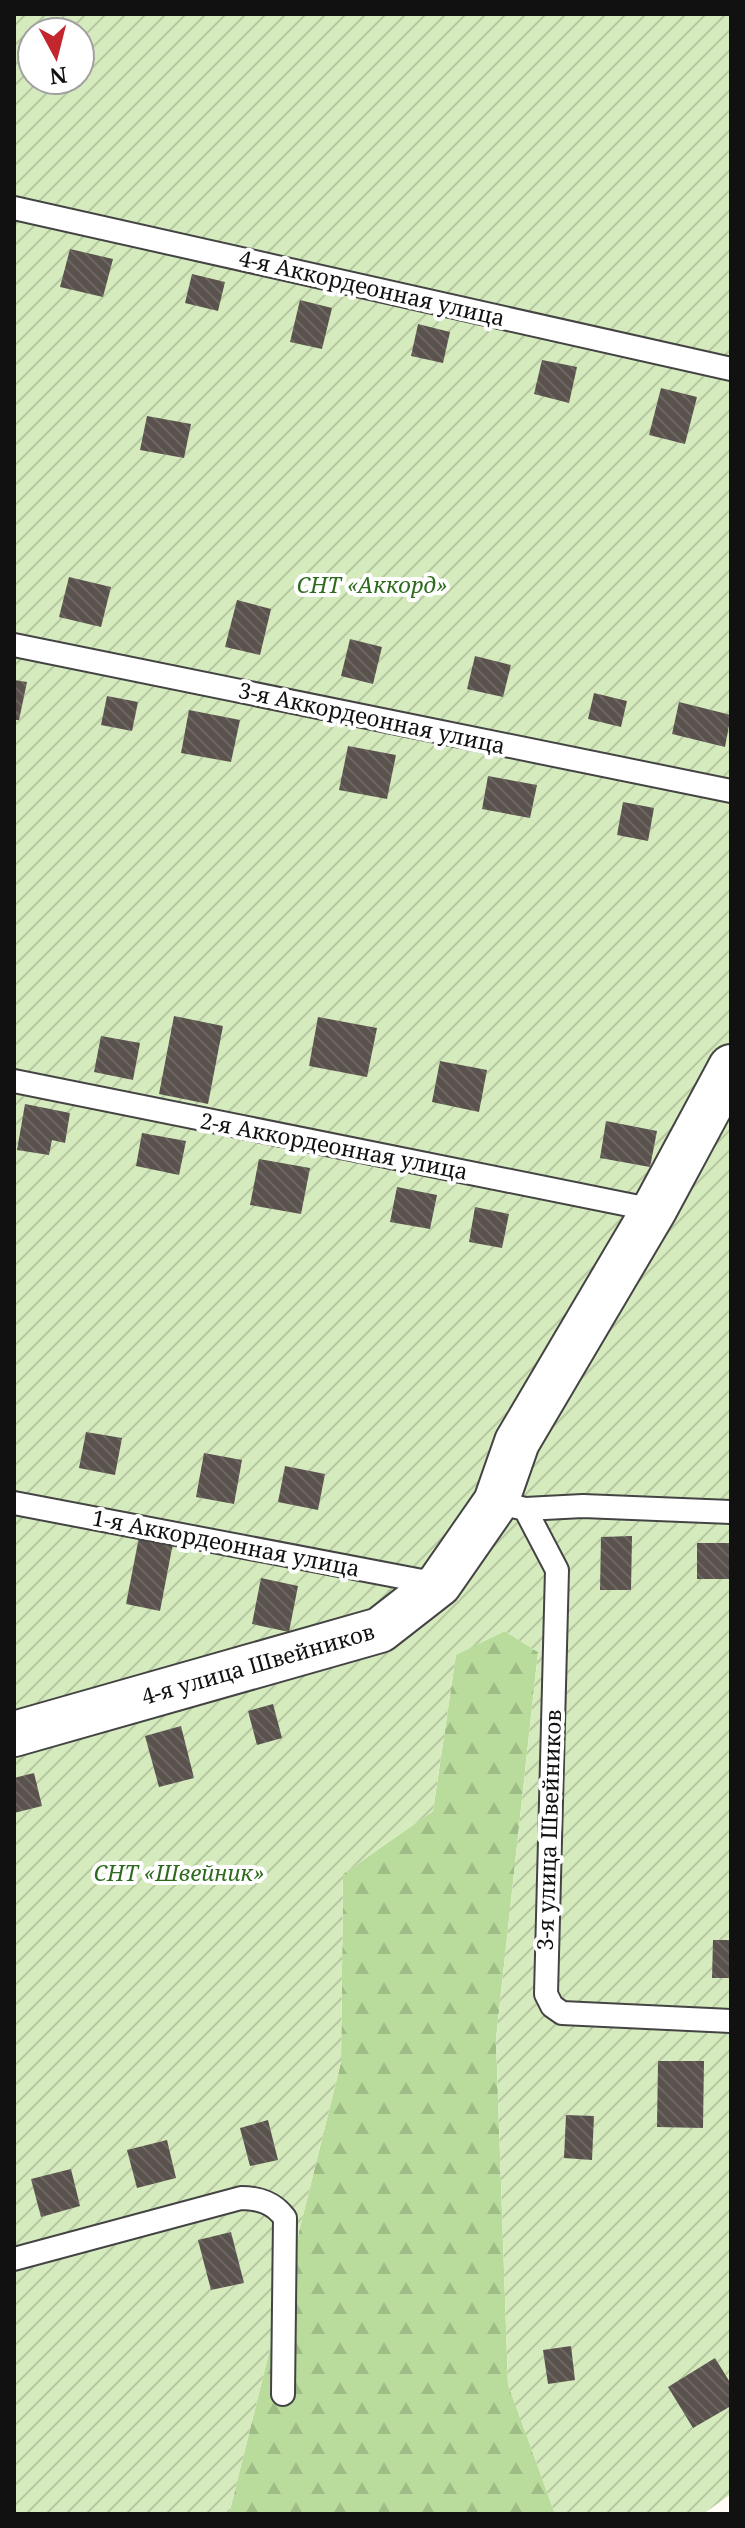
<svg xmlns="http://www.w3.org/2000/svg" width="745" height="2528" font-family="'Noto Serif',serif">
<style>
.forest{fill:url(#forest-firs)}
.garden{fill:url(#garden-furrows);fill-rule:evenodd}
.building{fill:url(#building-back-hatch)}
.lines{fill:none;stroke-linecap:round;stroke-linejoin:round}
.lane-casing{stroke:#444;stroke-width:26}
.street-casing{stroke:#444;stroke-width:48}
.lane{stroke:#fff;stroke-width:22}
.street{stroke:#fff;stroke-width:44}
.labels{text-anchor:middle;stroke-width:8;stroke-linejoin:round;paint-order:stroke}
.street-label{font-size:22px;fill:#111;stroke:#fff}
.park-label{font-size:22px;font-style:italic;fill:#2f6b1f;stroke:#fff}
</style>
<defs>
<pattern id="forest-firs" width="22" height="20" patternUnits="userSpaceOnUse" patternTransform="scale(2)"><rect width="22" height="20" fill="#b9dc9c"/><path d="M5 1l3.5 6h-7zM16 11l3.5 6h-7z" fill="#9ebc85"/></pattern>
<pattern id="garden-furrows" width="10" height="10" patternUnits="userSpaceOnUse" patternTransform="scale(2)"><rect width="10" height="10" fill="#d5ebbd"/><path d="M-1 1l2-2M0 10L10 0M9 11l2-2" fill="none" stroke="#b6c8a1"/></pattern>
<pattern id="building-back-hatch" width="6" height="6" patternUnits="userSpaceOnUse" patternTransform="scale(2)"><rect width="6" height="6" fill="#5a524d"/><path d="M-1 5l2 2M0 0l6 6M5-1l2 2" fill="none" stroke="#6d6662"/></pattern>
</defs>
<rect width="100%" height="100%" fill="#fffdf5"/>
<polygon class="forest" points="505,1631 538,1652 496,2039 508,2384 555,2514 229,2514 341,2062 343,1874 433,1811 456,1654"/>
<path class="garden" d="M 14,14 L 731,14 L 731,2494 L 703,2514 L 555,2514 L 508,2385 L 496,2039 L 538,1652 L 505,1631 L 456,1655 L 433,1811 L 343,1874 L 341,2062 L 229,2514 L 14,2514 ZM 32,32 L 80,32 L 80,80 L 32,80 Z"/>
<g class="building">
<polygon points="70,249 113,259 103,297 60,287"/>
<polygon points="192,274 225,282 218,311 185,303"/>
<polygon points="300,300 332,308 322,349 290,342"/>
<polygon points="418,324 450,332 443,363 411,356"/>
<polygon points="542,360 577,367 569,403 534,394"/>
<polygon points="661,388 697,397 685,444 649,435"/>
<polygon points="147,416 191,424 184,458 140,450"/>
<polygon points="69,577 111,587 101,627 59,617"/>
<polygon points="237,600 271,609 260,655 225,647"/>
<polygon points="350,639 382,647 373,684 341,676"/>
<polygon points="475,656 511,665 503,697 467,689"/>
<polygon points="14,680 27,682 19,720 14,720"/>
<polygon points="594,693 627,701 621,727 588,719"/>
<polygon points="107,696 138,702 132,731 101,725"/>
<polygon points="679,702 731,715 725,747 672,734"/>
<polygon points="189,710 240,720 231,762 181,753"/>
<polygon points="348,746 396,755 387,799 339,790"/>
<polygon points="488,776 537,785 530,818 482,809"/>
<polygon points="623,802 654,808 648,841 617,835"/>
<polygon points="174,1016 223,1026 208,1104 159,1094"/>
<polygon points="318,1017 377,1028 367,1077 309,1066"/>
<polygon points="101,1036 140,1043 133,1080 94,1072"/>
<polygon points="440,1061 487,1070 479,1112 432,1102"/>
<polygon points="25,1104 70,1113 65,1143 52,1140 49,1155 17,1150"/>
<polygon points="606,1121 657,1131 650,1167 600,1158"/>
<polygon points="142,1133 186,1141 179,1175 136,1166"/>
<polygon points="259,1159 310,1168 301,1214 250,1205"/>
<polygon points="397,1187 437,1195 430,1229 390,1222"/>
<polygon points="475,1207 509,1214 502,1248 469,1242"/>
<polygon points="86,1432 122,1438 115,1475 79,1468"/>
<polygon points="204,1453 242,1460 234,1504 196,1497"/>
<polygon points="285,1466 325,1474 318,1510 278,1502"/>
<polygon points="632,1536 631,1590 600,1590 601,1537"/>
<polygon points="139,1537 173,1543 160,1611 126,1604"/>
<rect x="697" y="1543" width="34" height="36"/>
<polygon points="261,1578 298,1586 289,1632 252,1624"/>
<polygon points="273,1704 282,1738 257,1745 248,1711"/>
<polygon points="181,1726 194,1778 159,1787 145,1736"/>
<polygon points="34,1773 42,1806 14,1813 14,1778"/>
<polygon points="713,1940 731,1940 731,1978 712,1978"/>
<polygon points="658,2061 704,2061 703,2128 657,2127"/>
<polygon points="566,2115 594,2116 592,2160 564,2158"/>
<polygon points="268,2120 278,2160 250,2166 240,2128"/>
<polygon points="167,2140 176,2178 137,2188 127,2150"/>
<polygon points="71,2169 80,2206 41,2217 31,2179"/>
<polygon points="231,2232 244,2283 211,2290 198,2240"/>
<polygon points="571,2346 575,2380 548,2384 543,2350"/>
<polygon points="715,2358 731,2384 731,2406 693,2428 668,2387"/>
</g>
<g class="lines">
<g class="lane-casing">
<g id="lane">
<polyline points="14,208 731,369"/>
<polyline points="14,645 731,791"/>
<polyline points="14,1081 654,1210"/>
<polyline points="496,1502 525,1509 557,1570 546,1994 552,2006 562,2013 731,2021"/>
<polyline points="14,1503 438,1584"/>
<polyline points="525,1509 583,1506 731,1512"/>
<path d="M 14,2259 L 241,2198 C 260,2198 274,2203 285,2218 L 283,2394"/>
</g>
</g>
<g class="street-casing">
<polyline id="street" points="14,1734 380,1630 439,1584 496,1502 517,1442 654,1210 731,1067"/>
</g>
<use href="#lane" class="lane"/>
<use href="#street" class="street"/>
</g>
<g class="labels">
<g class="street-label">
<text transform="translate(372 288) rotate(13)" y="8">4-я Аккордеонная улица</text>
<text transform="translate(372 718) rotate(12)" y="8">3-я Аккордеонная улица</text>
<text transform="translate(334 1146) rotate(11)" y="8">2-я Аккордеонная улица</text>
<text transform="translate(226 1543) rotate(11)" y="8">1-я Аккордеонная улица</text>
<text transform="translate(258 1664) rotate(-16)" y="8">4-я улица Швейников</text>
<text transform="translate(549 1830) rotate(-88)" y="8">3-я улица Швейников</text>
</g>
<g class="park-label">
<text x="372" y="593">СНТ «Аккорд»</text>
<text x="179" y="1881">СНТ «Швейник»</text>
</g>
</g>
<rect width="745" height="2528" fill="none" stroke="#111111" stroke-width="32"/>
<g transform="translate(56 56) rotate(173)"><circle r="38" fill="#ffffff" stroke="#a0a0a0" stroke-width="2"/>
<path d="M0-6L14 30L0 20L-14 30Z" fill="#c4262e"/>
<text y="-12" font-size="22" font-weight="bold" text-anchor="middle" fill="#111111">N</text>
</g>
</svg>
